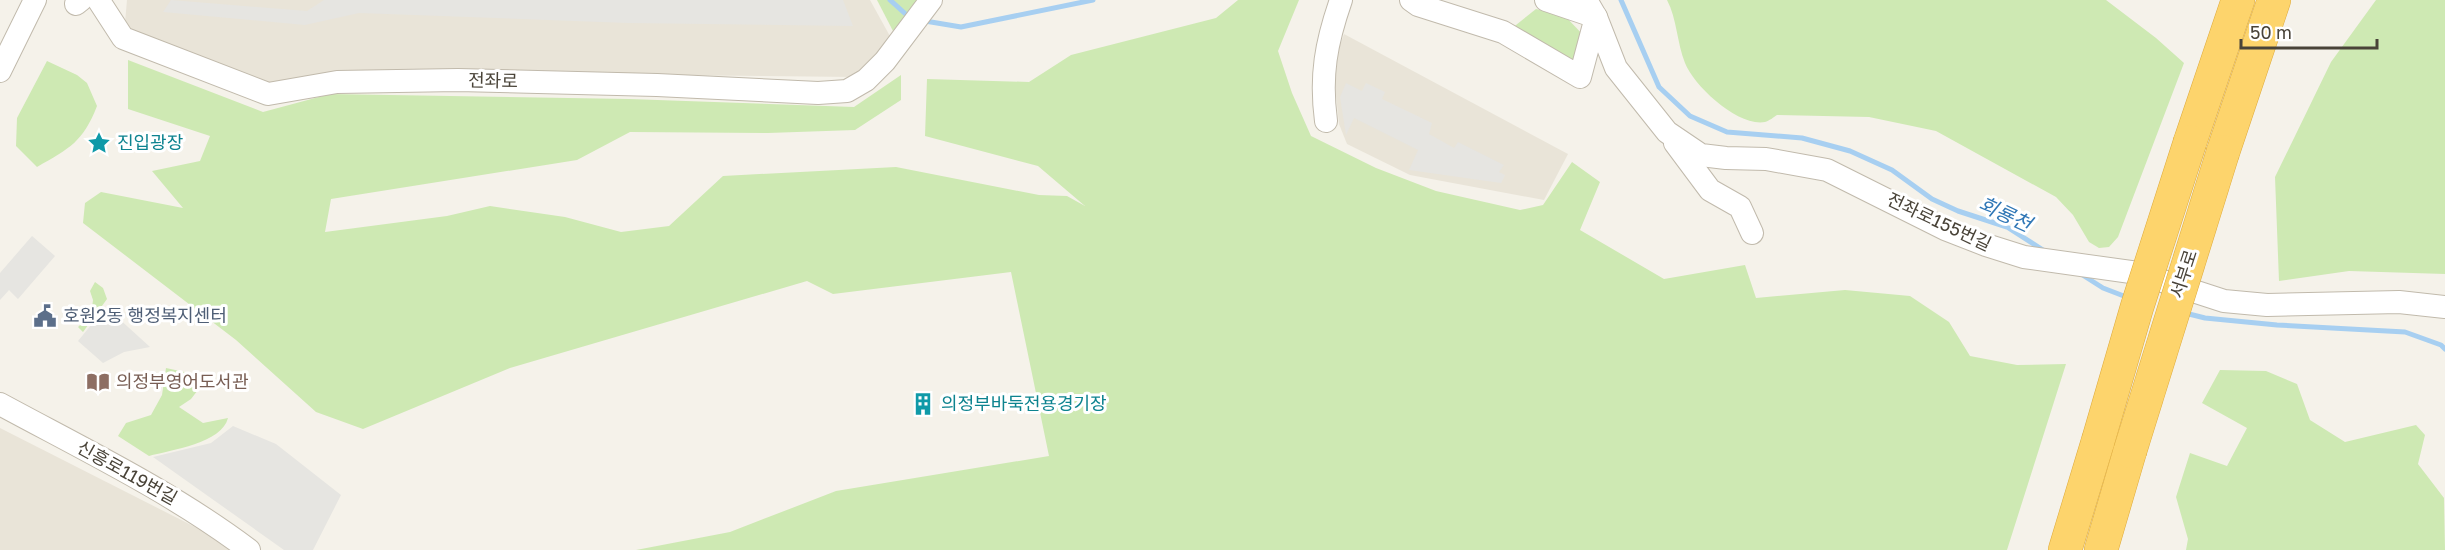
<svg xmlns="http://www.w3.org/2000/svg" width="2445" height="550" font-family="'Golos Text','Noto Sans KR',sans-serif">
<style>
.residential{fill:#e9e4d8}
.green{fill:#cee9b3}
.parking{fill:#e6e5e1}
.lines{fill:none;stroke-linecap:round;stroke-linejoin:round}
.stream{stroke:#a7cff1;stroke-width:5}
.minor-casing{stroke:#c1baac;stroke-width:24}
.highway-casing{stroke:#deaa3b;stroke-width:34}
.minor{stroke:#fff;stroke-width:22}
.highway{stroke:#fdd46c;stroke-width:33}
.highway-bridge-casing{stroke:#deaa3b;stroke-width:34;stroke-linecap:butt}
.highway-bridge{stroke:#fdd46c;stroke-width:33}
.labels{text-anchor:middle;stroke-width:6;stroke-linejoin:round;paint-order:stroke}
.street-label{font-size:18px;fill:#494338;stroke:#fff}
.culture-label{font-size:18px;fill:#0d838f;stroke:#fff;text-anchor:start}
.service-label{font-size:18px;fill:#4e5e75;stroke:#fff;text-anchor:start}
.education-label{font-size:18px;fill:#785e54;stroke:#fff;text-anchor:start}
.water-label{font-size:20px;font-style:italic;fill:#3077b6;stroke:#fff}
</style>
<rect width="100%" height="100%" fill="#f5f2ea"/>
<g class="residential">
<polygon points="127,0 870,0 891,38 855,77 371,72 267,87 124,34"/>
<polygon points="1344,34 1568,154 1544,200 1410,175 1347,144 1339,124 1333,66"/>
<polygon points="0,428 201,530 229,550 0,550"/>
</g>
<g class="green">
<polygon points="877,0 917,0 893,31"/>
<polygon points="1238,0 1299,0 1278,51 1292,93 1311,136 1376,168 1436,191 1520,210 1543,205 1572,162 1600,182 1580,230 1664,279 1745,265 1756,298 1845,290 1910,296 1949,322 1970,356 2017,365 2066,364 2007,550 636,550 730,532 836,491 1049,456 1011,272 833,294 807,281 510,368 363,429 316,412 236,340 83,223 85,203 101,192 183,208 152,171 200,161 210,136 128,109 128,60 263,112 330,94 629,99 854,107 901,75 901,100 855,130 768,133 630,132 577,160 331,199 325,232 447,216 490,206 565,217 621,232 669,226 723,176 896,167 1039,195 1067,196 1085,206 1038,166 925,136 927,79 1029,82 1071,55 1216,18"/>
<path d="M 1667,0 L 2106,0 L 2156,38 L 2184,63 L 2118,237 L 2109,247 L 2099,248 L 2089,242 L 2073,215 L 2056,197 L 1936,131 L 1869,117 L 1777,115 C 1774,117 1769,121 1765,122 C 1738,127 1694,86 1685,63 C 1677,43 1677,19 1667,0 Z"/>
<polygon points="2376,0 2445,0 2445,274 2349,271 2279,281 2275,177 2331,62"/>
<polygon points="1536,9 1565,16 1587,39 1577,71 1506,33"/>
<path d="M 47,61 L 77,75 L 87,83 L 97,106 C 83,142 70,148 37,167 L 16,146 L 17,118 Z"/>
<polygon points="95,282 103,288 107,299 83,332 78,327 91,315 93,300 90,291"/>
<path d="M 166,368 L 198,375 L 201,386 L 191,399 L 179,407 L 203,423 L 228,418 C 222,443 171,450 149,456 L 118,436 L 126,423 L 151,415 L 162,395 Z"/>
<polygon points="2220,370 2266,371 2297,384 2310,420 2345,442 2416,425 2425,435 2418,464 2444,498 2445,550 2186,550 2188,539 2176,497 2190,453 2227,466 2247,428 2202,403"/>
</g>
<g class="parking">
<polygon points="171,0 307,11 324,0 843,0 853,26 628,23 359,13 305,25 163,12"/>
<polygon points="1346,83 1362,91 1366,83 1385,92 1382,99 1432,123 1429,134 1454,148 1458,142 1504,165 1499,172 1505,175 1501,183 1409,170 1418,150 1354,118 1346,135 1340,97"/>
<polygon points="32,236 55,256 18,299 9,290 0,300 0,273"/>
<polygon points="106,307 150,347 124,352 103,363 78,341"/>
<polygon points="233,426 276,444 341,495 313,550 284,550 153,457 211,443"/>
</g>
<g class="lines">
<g class="stream">
<polyline points="890,0 910,18"/>
<polyline points="1621,0 1659,87 1690,116 1727,132 1802,138 1850,151 1892,170 1932,199 1958,211 2007,227 2043,250"/>
<polyline points="925,21 961,27 1093,0"/>
<polyline points="2081,274 2103,288 2129,298"/>
<polyline points="2185,313 2205,318 2277,325 2405,332 2441,345 2445,349"/>
</g>
<g class="minor-casing">
<g id="minor">
<polyline points="1411,0 1418,5 1503,32 1580,77 1596,17 1546,0"/>
<polyline points="1586,0 1596,17 1616,68 1667,132 1701,155 1726,158 1766,159 1827,170 1945,229 1986,245 2024,257 2138,273 2224,301 2267,305 2399,302 2445,307"/>
<polyline points="99,1 123,38 268,94 337,82 458,80 657,85 818,93 847,91 866,80 885,61 931,0"/>
<polyline points="76,4 81,0"/>
<polyline points="0,71 35,0"/>
<path d="M 1326,121 C 1320,76 1326,43 1341,0"/>
<polyline points="1675,143 1710,190 1740,207 1752,233"/>
<path d="M 0,404 C 85,450 172,492 249,550"/>
</g>
</g>
<g class="highway-casing">
<g id="highway">
<polyline points="2190,142 2238,0"/>
<polyline points="2223,152 2274,0"/>
<polyline points="2065,550 2098,441"/>
<polyline points="2101,550 2130,451"/>
</g>
</g>
<use href="#minor" class="minor"/>
<use href="#highway" class="highway"/>
<g class="highway-bridge-casing">
<g id="highway-bridge">
<polyline points="2098,441 2137,307 2190,142"/>
<polyline points="2130,451 2223,152"/>
</g>
</g>
<use href="#highway-bridge" class="highway-bridge"/>
</g>
<defs>
<g id="sight-bare" transform="scale(1.8)"><path d="M0-6L1.8-2.2L6-1.7L2.9 1.2L3.7 5.4L0 3.3L-3.7 5.4L-2.9 1.2L-6-1.7L-1.8-2.2Z" fill="#0f9aa8" stroke="#fff" stroke-width="2.5" paint-order="stroke"/></g>
<g id="civic-bare" transform="scale(1.8)"><path d="M-.6-6.5H3V-4.5H.6V-3L4-1V1h2V6H-6V1h2V-1L-.6-3ZM-1.2 2.5V6h2.4V2.5Z" fill="#5c6f8a" stroke="#fff" stroke-width="2.5" paint-order="stroke"/></g>
<g id="library-bare" transform="scale(1.8)"><path d="M-6-4Q-3-5.5-.7-3.5V5Q-3 3-6 4ZM6-4Q3-5.5 .7-3.5V5Q3 3 6 4Z" fill="#8d6e63" stroke="#fff" stroke-width="2.5" paint-order="stroke"/></g>
<g id="building-bare" transform="scale(1.8)"><path d="M-4-6H4V6H1V3H-1V6H-4ZM-2.5-4.3h1.7v1.8h-1.7ZM.8-4.3h1.7v1.8H.8ZM-2.5-1h1.7V.8h-1.7ZM.8-1h1.7V.8H.8Z" fill="#0f9aa8" stroke="#fff" stroke-width="2.5" paint-order="stroke"/></g>
</defs>
<g fill-rule="evenodd">
<use href="#sight-bare" x="99" y="143"/>
<use href="#civic-bare" x="45" y="316"/>
<use href="#library-bare" x="98" y="382"/>
<use href="#building-bare" x="923" y="404"/>
</g>
<g class="labels">
<g class="street-label">
<text transform="translate(493 81) rotate(1)" y="6">전좌로</text>
<text transform="translate(1939 222) rotate(25)" y="6">전좌로155번길</text>
<text transform="translate(2184 274) rotate(-72)" y="6">서부로</text>
<text transform="translate(127 473) rotate(29)" y="6">신흥로119번길</text>
</g>
<g class="culture-label">
<text x="117" y="149">진입광장</text>
<text x="941" y="410">의정부바둑전용경기장</text>
</g>
<g class="service-label">
<text x="63" y="322">호원2동 행정복지센터</text>
</g>
<g class="education-label">
<text x="116" y="388">의정부영어도서관</text>
</g>
<g class="water-label">
<text transform="translate(2005 214) rotate(25)" y="7">회룡천</text>
</g>
</g>
<path d="M2241 39v9h136v-9" fill="none" stroke="#494338" stroke-width="3"/>
<text x="2250" y="39" font-size="18" fill="#494338" stroke="#ffffff" stroke-width="4.5" paint-order="stroke">50 m</text>
</svg>
